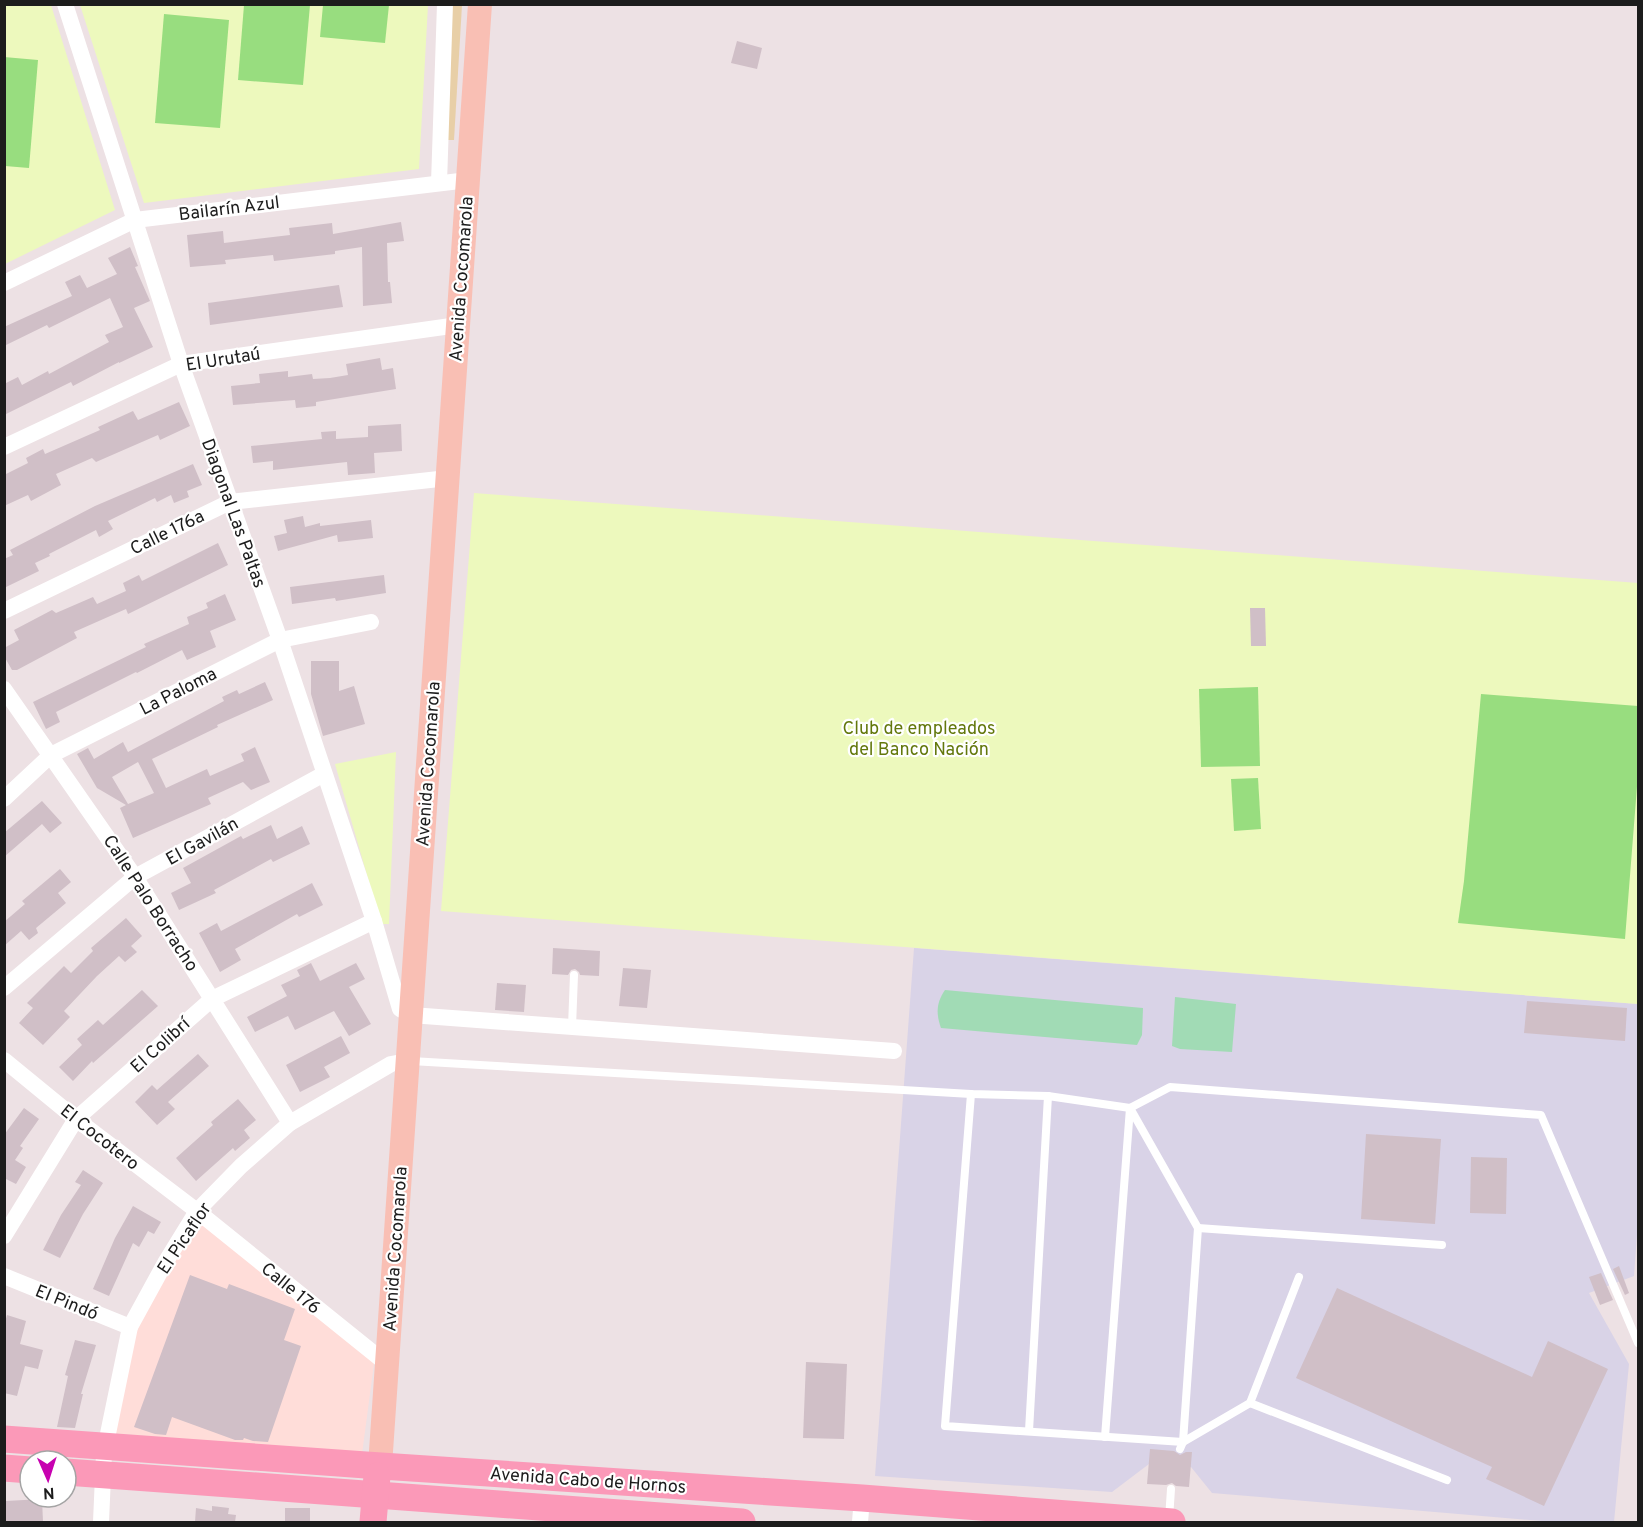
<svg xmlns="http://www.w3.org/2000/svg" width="1643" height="1527" font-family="Overpass,sans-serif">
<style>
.industrial{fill:#d9d3e7}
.education{fill:#ffddd9}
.grass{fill:#e8cfa7}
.park{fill:#edf9bd}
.pitch{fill:#98dd7f}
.water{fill:#a1dbb5}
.building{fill:#d0bfc7;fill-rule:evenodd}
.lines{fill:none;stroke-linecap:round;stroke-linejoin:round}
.service{stroke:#fff;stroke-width:8}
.minor{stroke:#fff;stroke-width:16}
.secondary{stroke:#f9bfb4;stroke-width:24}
.primary{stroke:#fb99b8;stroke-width:27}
.labels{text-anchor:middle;stroke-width:4.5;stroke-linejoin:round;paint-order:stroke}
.street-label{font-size:18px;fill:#1c1c1c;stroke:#fff}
.park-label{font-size:18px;fill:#63780c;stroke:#fff}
</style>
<rect width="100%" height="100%" fill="#ede1e4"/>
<polygon class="industrial" points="914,948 1638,1004 1638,1221 1634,1276 1589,1293 1629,1364 1614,1522 1554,1522 1212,1493 1191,1467 1149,1464 1112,1492 875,1476"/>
<polygon class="education" points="197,1211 375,1356 362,1454 110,1433 137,1327"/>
<polygon class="grass" points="450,5 462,5 454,140 442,140"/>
<g class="park">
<polygon points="5,5 51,5 115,210 5,264"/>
<polygon points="80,5 428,5 419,169 144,203"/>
<polygon points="474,493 1638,583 1638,1004 441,911"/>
<polygon points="396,752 389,924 381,924 335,764"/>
</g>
<g class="pitch">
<polygon points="244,5 310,5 303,85 238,80"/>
<polygon points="323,5 389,5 385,43 320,37"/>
<polygon points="164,14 229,20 220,128 155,123"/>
<polygon points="4,57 38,60 29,168 5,166"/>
<polygon points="1258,687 1260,766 1201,767 1199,689"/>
<polygon points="1481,694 1638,706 1638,774 1625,939 1458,923 1464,881"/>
<polygon points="1258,778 1261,829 1234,831 1231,779"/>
</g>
<g class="water">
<path d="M 945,990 L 1143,1008 L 1142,1035 L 1137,1045 L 941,1028 C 936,1014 936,1003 945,990 Z"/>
<polygon points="1175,997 1236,1004 1232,1052 1180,1049 1172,1046"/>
</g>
<g class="building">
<polygon points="737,41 762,48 757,69 731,63"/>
<polygon points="401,222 404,241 387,243 388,282 390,282 392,303 363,306 362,247 335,251 335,254 274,261 273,255 225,260 226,264 190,267 187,235 223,231 224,243 290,235 289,228 332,223 333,234"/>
<polygon points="130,247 138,266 135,267 150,301 134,308 153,347 119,363 119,362 73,386 71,382 4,415 4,384 18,377 22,385 48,371 49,374 109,342 105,335 123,327 110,298 49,328 47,325 4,346 4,327 72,296 65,282 80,275 87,288 117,274 108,258"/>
<polygon points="339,285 343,307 210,325 208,303"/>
<polygon points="380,358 382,370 393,368 396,389 316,402 316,406 296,408 295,400 233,405 231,386 260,383 259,374 288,371 288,377 312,374 313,379 330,378 348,375 346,364"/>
<polygon points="179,402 190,426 160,440 158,435 96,462 92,458 56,474 61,485 31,501 28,495 4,506 4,475 28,463 26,458 43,449 45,454 100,430 98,427 133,411 138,420"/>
<polygon points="401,424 402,451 374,453 375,473 348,475 347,462 273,470 273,461 253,463 251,446 322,439 321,432 336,431 336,439 368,437 368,426"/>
<polygon points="193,464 202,485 187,491 189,497 174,503 171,495 157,502 155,498 108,521 113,529 99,537 96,530 49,554 50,556 35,563 39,571 4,588 4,559 13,555 10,550 95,506"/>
<polygon points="303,516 305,527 320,523 320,526 371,520 373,538 338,542 337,535 278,551 274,536 287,533 284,520"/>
<polygon points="218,543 228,565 128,614 126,609 74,632 77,638 17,670 12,670 4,656 4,648 19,640 14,630 52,610 56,613 93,597 97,604 126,591 123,583 139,575 142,581"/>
<polygon points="384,575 386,593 336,601 335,598 292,604 290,587"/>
<polygon points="225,594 236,620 210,631 216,647 187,660 182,650 137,673 136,672 56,712 60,722 46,729 33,702 146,647 144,644 189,624 187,617 208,608 206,603"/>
<polygon points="1250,608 1265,608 1266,646 1251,646"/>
<polygon points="311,661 339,661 339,691 354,686 365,724 323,736 311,694"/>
<path d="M 265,682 L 273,700 L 217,725 L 218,727 L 152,759 L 166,788 L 207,769 L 210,776 L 244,761 L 241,754 L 255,747 L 270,782 L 251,790 L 243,782 L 208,798 L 211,804 L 133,838 L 120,808 L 126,805 L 97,788 L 77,754 L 88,748 L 94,759 L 123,742 L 128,752 L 224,701 L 222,697 L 237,690 L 239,694 ZM 138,762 L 154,793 L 128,804 L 112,777 Z"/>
<polygon points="42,801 62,823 50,833 42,824 4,857 4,833"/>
<polygon points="271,825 277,839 302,826 310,844 273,862 271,859 214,890 216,893 179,910 171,893 191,883 183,868 241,836 243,839"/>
<polygon points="60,869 71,882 58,893 66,903 36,928 38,933 29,940 21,931 4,946 4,922 25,904 22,901"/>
<polygon points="312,883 323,905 299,917 297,914 235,949 241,960 220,972 199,933 217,923 221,931"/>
<polygon points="126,918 142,936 131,946 137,952 125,962 119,956 97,976 64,1011 70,1017 43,1045 19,1023 33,1008 27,1003 64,966 71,973 93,951 91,948"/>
<polygon points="553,948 600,951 599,976 580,975 579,972 575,969 571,970 568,975 552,974"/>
<polygon points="311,963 320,981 356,963 365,979 349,987 371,1024 349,1036 334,1011 295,1030 288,1016 255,1032 247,1017 287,996 281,985 300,976 297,970"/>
<polygon points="623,968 651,970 647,1008 619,1006"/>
<polygon points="497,983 526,985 524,1012 495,1010"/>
<polygon points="142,990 158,1006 93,1063 92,1061 73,1081 59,1067 82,1045 77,1039 98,1020 103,1025"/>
<polygon points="1527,1001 1627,1008 1625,1041 1524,1033"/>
<polygon points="341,1036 350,1053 324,1067 330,1077 300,1092 286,1065"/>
<polygon points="198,1054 209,1066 168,1102 175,1109 157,1125 135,1102 152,1085 157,1090"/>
<polygon points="238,1099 256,1120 244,1130 250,1138 235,1151 233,1148 196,1181 176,1158 213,1125 211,1122"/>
<polygon points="24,1108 39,1119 20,1146 23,1148 15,1160 26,1167 16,1184 4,1178 4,1135"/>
<polygon points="1366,1134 1441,1139 1435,1224 1361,1219"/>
<polygon points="1471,1157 1507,1158 1506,1214 1470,1213"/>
<polygon points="83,1170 103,1183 83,1214 60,1258 43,1250 61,1215 81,1185 75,1182"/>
<polygon points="133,1206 161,1222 154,1234 148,1231 139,1247 133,1243 109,1296 93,1289 115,1238"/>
<polygon points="1619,1266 1629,1293 1625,1295 1613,1269"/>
<polygon points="1601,1273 1613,1300 1600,1305 1589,1277"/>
<polygon points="190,1275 227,1289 229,1284 295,1309 284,1340 301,1346 268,1442 253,1441 244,1438 243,1440 235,1440 172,1417 166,1435 155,1434 134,1427"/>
<polygon points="1337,1288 1532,1377 1548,1341 1608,1369 1544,1506 1486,1479 1492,1467 1296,1378"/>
<polygon points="7,1315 26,1321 20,1344 43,1350 38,1369 25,1366 17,1396 4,1393 4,1326"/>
<polygon points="75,1340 96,1345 81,1394 83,1394 75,1428 57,1427 68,1376 65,1375"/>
<polygon points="806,1362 847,1364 844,1439 803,1438"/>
<polygon points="1150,1449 1174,1451 1180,1455 1186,1452 1192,1452 1189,1487 1176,1486 1172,1483 1166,1485 1147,1484"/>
<polygon points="42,1499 43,1522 4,1522 6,1501"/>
<polygon points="212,1506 229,1508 228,1514 236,1515 235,1522 195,1522 196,1508 212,1511"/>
<rect x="285" y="1508" width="25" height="14"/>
</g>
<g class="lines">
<g class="service">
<polyline points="572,1027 574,975"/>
<polyline points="411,1061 971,1094 1048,1096 1130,1108 1170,1087 1541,1115 1638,1343"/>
<polyline points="971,1094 945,1426 1183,1442 1250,1403 1299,1277"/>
<polyline points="1130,1108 1198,1228 1183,1442 1180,1449"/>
<polyline points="1198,1228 1442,1245"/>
<polyline points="1250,1403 1447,1480"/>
<polyline points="1029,1431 1048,1096"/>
<polyline points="1105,1437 1130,1108"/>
<polyline points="1169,1519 1171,1489"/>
</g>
<g class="minor">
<polyline points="65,4 181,364 280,640 374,921 400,1009 411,1015 894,1051"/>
<polyline points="439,183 445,4"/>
<polyline points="4,283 135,220 468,180"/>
<polyline points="4,447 181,364 458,325"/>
<polyline points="4,611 230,502 448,478"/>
<polyline points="4,689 135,877 290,1123"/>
<polyline points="4,799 51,755 280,640 371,622"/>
<polyline points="4,988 135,877 324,774"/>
<polyline points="4,1060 76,1119 197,1211 387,1364"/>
<polyline points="4,1236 76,1119 212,999 374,921"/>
<polyline points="4,1276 130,1327"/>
<polyline points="101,1522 104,1453 130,1327 165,1263 197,1211 241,1166 290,1123 391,1064 407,1061"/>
<polyline points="860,1522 862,1498"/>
</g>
<polyline class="secondary" points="380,1466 480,4"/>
<g class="primary">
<polyline points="4,1439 366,1465 862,1498 1172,1522"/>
<polyline points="4,1468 30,1470"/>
<polyline points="66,1472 742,1522"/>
<polyline points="373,1522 377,1476"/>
</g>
</g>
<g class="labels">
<g class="street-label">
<text transform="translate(229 208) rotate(-7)" y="6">Bailarín Azul</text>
<text transform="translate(461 279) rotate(-86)" y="6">Avenida Cocomarola</text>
<text transform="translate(223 359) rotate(-9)" y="6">El Urutaú</text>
<text transform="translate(234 513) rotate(70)" y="6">Diagonal Las Paltas</text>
<text transform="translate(167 532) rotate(-26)" y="6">Calle 176a</text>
<text transform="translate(178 691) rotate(-27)" y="6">La Paloma</text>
<text transform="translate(428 764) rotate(-86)" y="6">Avenida Cocomarola</text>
<text transform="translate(202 841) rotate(-29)" y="6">El Gavilán</text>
<text transform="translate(151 903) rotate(57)" y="6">Calle Palo Borracho</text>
<text transform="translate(160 1045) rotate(-42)" y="6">El Colibrí</text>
<text transform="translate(100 1137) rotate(38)" y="6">El Cocotero</text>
<text transform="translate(184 1238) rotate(-56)" y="6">El Picaflor</text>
<text transform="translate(395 1249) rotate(-86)" y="6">Avenida Cocomarola</text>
<text transform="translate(291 1288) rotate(39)" y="6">Calle 176</text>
<text transform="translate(67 1302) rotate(22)" y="6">El Pindó</text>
<text transform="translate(588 1480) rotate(4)" y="6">Avenida Cabo de Hornos</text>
</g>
<g class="park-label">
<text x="919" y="734">Club de empleados<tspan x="919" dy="21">del Banco Nación</tspan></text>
</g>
</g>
<rect width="1643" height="1527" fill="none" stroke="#1c1c1c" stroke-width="12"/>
<g transform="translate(48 1479) rotate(177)"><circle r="28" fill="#ffffff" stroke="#a4a4a4" stroke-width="1.5"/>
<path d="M0-4.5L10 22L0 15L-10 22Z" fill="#c701b0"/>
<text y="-9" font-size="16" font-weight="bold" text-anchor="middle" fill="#1c1c1c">N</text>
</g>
</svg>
